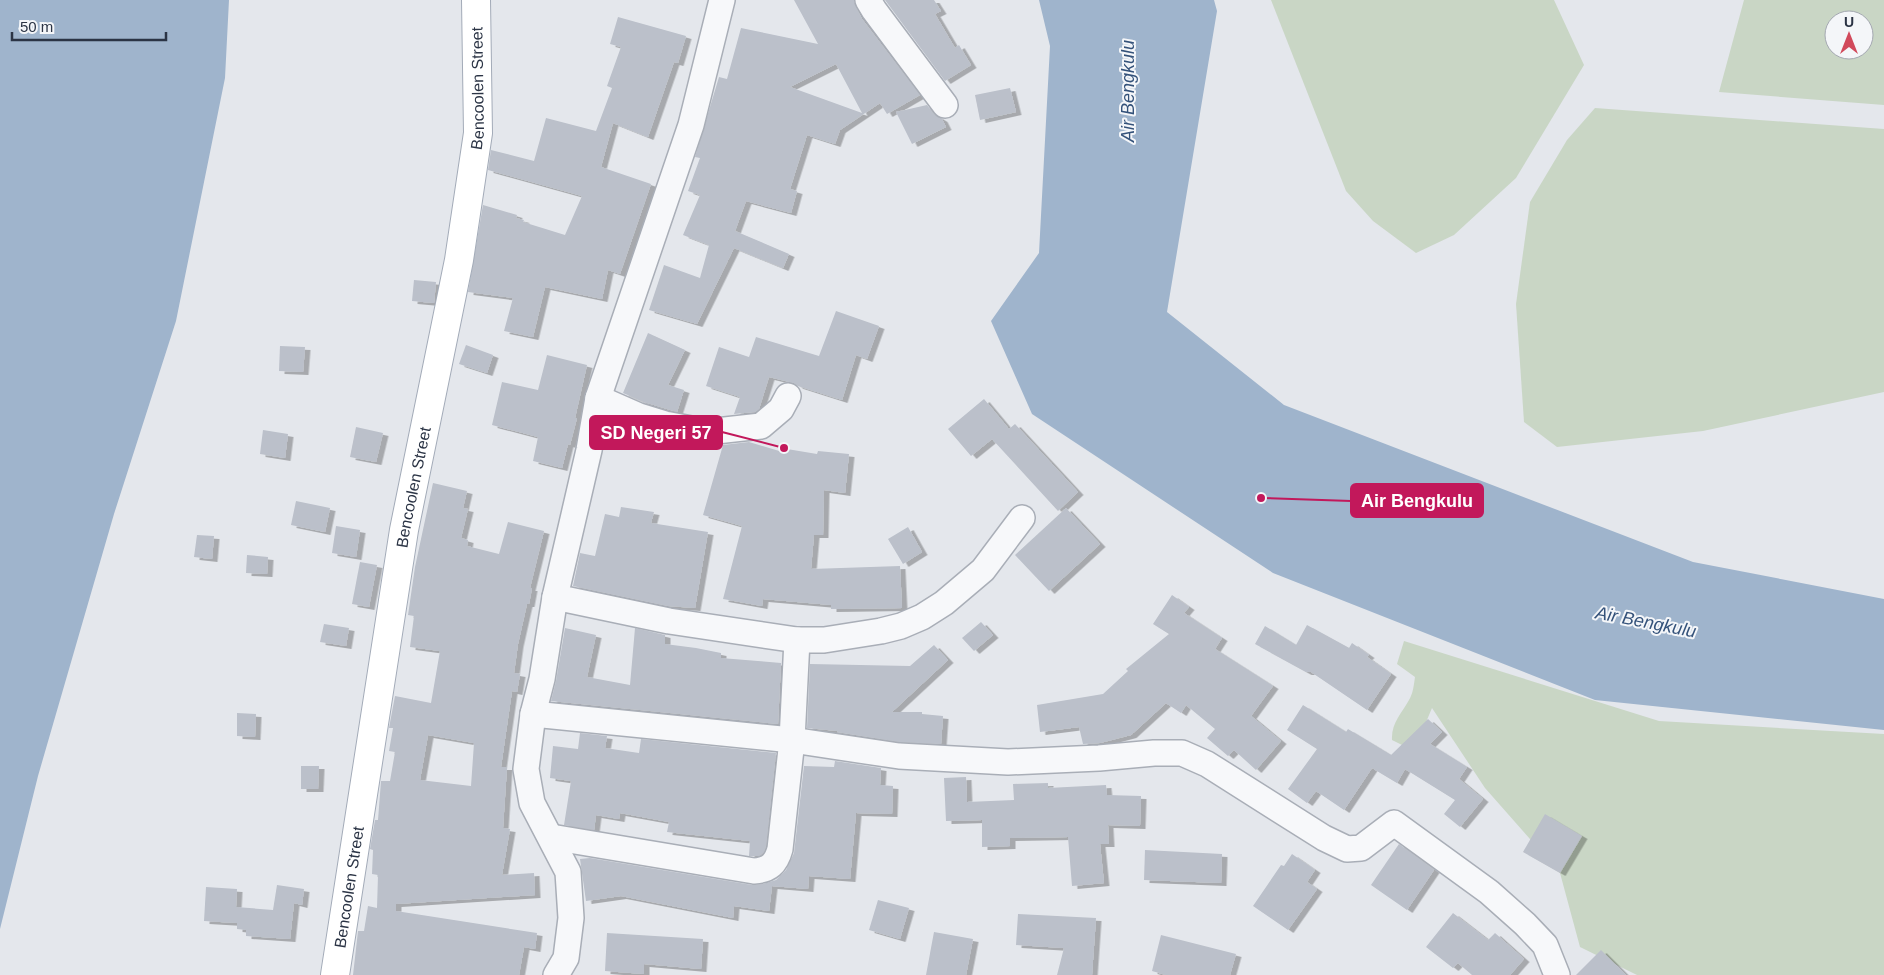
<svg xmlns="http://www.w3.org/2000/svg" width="1884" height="975" font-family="Helvetica,sans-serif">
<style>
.green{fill:#c9d6c5;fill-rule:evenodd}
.water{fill:#9fb4cc}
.building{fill:#bbc0ca;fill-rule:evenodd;filter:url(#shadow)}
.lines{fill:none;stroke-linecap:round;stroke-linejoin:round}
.minor-casing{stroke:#a9aeb7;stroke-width:28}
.major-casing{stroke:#a3abb8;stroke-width:30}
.minor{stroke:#f7f8fa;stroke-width:25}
.major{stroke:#fff;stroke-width:28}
.labels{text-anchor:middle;stroke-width:4;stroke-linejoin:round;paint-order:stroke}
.street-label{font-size:16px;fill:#2b3445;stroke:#f4f6f9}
.water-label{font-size:18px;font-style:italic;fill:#34527a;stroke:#f4f6f9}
.leader{fill:none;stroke:#c2185b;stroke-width:2}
.callout-dot{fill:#c2185b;stroke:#f4f6f9;stroke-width:2}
.callout{fill:#c2185b;stroke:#c2185b;stroke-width:2}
.callout-label{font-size:18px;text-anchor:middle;font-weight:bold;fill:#fff}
</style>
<defs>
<filter id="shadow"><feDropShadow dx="5.5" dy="3" stdDeviation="0" flood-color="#0004"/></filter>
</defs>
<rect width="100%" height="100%" fill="#e4e7ec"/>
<g class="green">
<polygon points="1271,0 1554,0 1584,65 1516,178 1454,235 1416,253 1373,221 1346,191"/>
<path d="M 1744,0 L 1884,0 L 1884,105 L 1719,92 ZM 1834,20 L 1864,20 L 1864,50 L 1834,50 Z"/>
<polygon points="1595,108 1884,129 1884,392 1703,431 1557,447 1524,422 1516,304 1530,202 1567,140"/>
<path d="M 1404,641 L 1659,721 L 1884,734 L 1884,975 L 1637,975 L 1580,947 L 1560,873 L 1485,788 L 1432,708 L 1421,734 L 1402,745 L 1392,740 C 1391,723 1402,713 1409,700 C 1413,694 1414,684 1415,677 L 1397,664 Z"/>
</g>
<g class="water">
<polygon points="0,0 229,0 225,78 176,321 114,514 38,776 0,929"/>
<polygon points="1039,0 1214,0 1217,11 1167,312 1284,405 1693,562 1884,599 1884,730 1595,700 1273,573 1032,414 991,321 1039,253 1050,46"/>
</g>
<g class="building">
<path d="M 794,0 L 854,0 L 856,7 L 862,19 L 920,95 L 887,114 L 880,103 L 840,130 L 835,144 L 807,135 L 790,189 L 797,191 L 791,213 L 746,201 L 735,231 L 789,254 L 783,268 L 734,248 L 697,324 L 649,310 L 664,265 L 700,278 L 709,245 L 683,235 L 700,195 L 688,191 L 700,158 L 695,157 L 719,77 L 727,79 L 741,28 L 818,44 ZM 836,64 L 862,113 L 790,87 Z"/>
<polygon points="885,0 934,0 941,11 935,14 955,48 959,45 971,65 945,81"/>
<polygon points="618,17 686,36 678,63 674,62 648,137 613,123 601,167 651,184 620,274 608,270 602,299 545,287 533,337 504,331 513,298 468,292 483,205 517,215 516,218 524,220 523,222 565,235 582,196 488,170 491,150 534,161 546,118 596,131 612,88 607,86 621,47 610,44"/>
<polygon points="1010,88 1016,112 980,120 975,95"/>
<polygon points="927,105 934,114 942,119 946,127 912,144 896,112"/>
<polygon points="414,280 436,282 434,303 412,301"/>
<polygon points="836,311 879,326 867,359 856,355 842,400 798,386 794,383 769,377 759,409 755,412 734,414 740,397 706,386 719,347 749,357 756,337 819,356"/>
<polygon points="648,333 685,350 668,385 684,390 677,412 644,402 623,393"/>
<polygon points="466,345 493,355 487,373 459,364"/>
<polygon points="280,346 305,347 303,372 279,371"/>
<polygon points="547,355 587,365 575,418 577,418 570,445 568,444 562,468 533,461 538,437 492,425 502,382 538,390"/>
<polygon points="984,399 1009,429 1015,424 1078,492 1058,511 992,439 971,456 948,429"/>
<polygon points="356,427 383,433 376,462 350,457"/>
<polygon points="263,430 288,434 285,458 260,454"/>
<polygon points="749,442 786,453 787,449 817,454 818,451 849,454 845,493 824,490 823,535 814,535 811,569 900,566 902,608 831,609 831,605 763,599 762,606 723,599 742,526 703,515 723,445"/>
<path d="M 433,483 L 467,491 L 463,508 L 468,509 L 461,538 L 468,540 L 467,546 L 499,554 L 508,522 L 544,531 L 530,588 L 532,588 L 529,604 L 527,604 L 518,644 L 514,673 L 520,674 L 517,692 L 512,691 L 501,767 L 507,767 L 503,828 L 510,829 L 502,875 L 534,873 L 535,895 L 396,904 L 396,911 L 537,933 L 535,949 L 524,947 L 519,975 L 353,975 L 358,931 L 364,931 L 368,906 L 377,908 L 378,875 L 372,874 L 373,850 L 370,849 L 375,820 L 378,820 L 381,781 L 390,781 L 395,752 L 389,751 L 393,728 L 389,728 L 395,696 L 431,703 L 440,651 L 410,647 L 414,616 L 408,615 L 415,567 ZM 428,735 L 474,743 L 471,786 L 420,780 Z"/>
<polygon points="296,501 330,508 325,532 291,525"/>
<polygon points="621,507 654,512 651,523 708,532 695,608 668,606 573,586 580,553 595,556 605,514 619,517"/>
<polygon points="1066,508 1100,544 1049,591 1015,555"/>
<polygon points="336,526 360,530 356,557 332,553"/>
<polygon points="908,527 922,552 903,564 888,539"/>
<polygon points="197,535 214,536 212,559 194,557"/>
<polygon points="247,555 268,557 267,574 246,573"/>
<polygon points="360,562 377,565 369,607 352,604"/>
<polygon points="1172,595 1189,607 1184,613 1222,638 1215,649 1273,686 1251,716 1281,741 1256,770 1234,750 1228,756 1207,738 1215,729 1186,705 1181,713 1166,703 1131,735 1100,743 1083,744 1079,727 1040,732 1037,705 1103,694 1128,671 1126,669 1169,634 1153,624"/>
<polygon points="981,622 993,635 974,651 962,638"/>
<polygon points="324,624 349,628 346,646 320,642"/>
<polygon points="1307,625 1349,648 1352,643 1369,655 1367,657 1391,674 1367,710 1311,672 1306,672 1255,644 1265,626 1296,645"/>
<polygon points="565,628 596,635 587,677 630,685 635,628 665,635 665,644 696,648 721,653 721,658 781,663 778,724 551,701 556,681"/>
<polygon points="934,645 948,660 892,712 922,712 922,714 943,716 941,744 900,742 837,732 838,731 807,728 810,664 910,666"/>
<polygon points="1303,705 1346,732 1348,729 1391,755 1428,719 1442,732 1430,744 1467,767 1459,779 1483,799 1460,827 1444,814 1455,800 1405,769 1397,783 1372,768 1344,810 1316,791 1307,803 1288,789 1317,749 1287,730"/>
<polygon points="237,713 256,714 255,737 237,736"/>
<polygon points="580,733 607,736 605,748 639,753 641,739 776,753 766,846 764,852 759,856 749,856 750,841 667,832 669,822 620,813 619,819 596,815 594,830 564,825 571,781 550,778 553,746 578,749"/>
<polygon points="835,761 881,768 880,785 893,786 892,814 856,813 850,879 809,876 808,889 772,886 769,911 734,906 733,918 621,896 586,901 580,859 590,858 752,885 763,884 776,880 786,870 794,853 804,766 834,767"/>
<polygon points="301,766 319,766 318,789 301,789"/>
<polygon points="966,777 967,802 1014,800 1013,784 1048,783 1048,788 1106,785 1107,795 1141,796 1140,826 1108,825 1109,844 1100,844 1104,883 1072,886 1068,837 1010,838 1010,846 982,847 982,820 946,821 944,778"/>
<polygon points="1545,814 1582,836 1560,873 1523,852"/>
<polygon points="1399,844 1434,870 1407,910 1371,885"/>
<polygon points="1145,850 1222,854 1221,883 1144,880"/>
<polygon points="1292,854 1315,870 1307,882 1317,889 1288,930 1253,906 1281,865 1284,866"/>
<polygon points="277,885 304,889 302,905 294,903 290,939 246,936 246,930 237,929 237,923 204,921 206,887 237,889 236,907 273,910"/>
<polygon points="878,900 909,908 900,939 869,930"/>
<polygon points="1453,913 1488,940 1495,933 1524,959 1510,975 1472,975 1458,963 1453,968 1426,947"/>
<polygon points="1018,914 1096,918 1092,975 1057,975 1064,948 1016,945"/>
<polygon points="934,932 973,939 966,975 926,975"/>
<polygon points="607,933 703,939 701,969 644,964 644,974 605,971"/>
<polygon points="1161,935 1236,954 1230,975 1166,975 1152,971"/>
<polygon points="1601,950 1626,975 1576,975"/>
</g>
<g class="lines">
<g class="minor-casing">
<g id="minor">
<polyline points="868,0 874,10 945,105"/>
<polyline points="598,398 639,416 665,424 707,432 761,426 781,409 788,396"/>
<polyline points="555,597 669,621 797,640 824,640 881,631 901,626 922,617 944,603 983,570 1022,518"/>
<polyline points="533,714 792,740 899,756 1008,762 1099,758 1154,753 1182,753 1207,764 1324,838 1347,849 1361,848 1394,823 1489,892 1525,924 1545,945 1557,975"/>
<path d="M 551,837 L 754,871 C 769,870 776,864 780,849 L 792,740 L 797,640"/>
<polyline points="556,975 566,958 571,918 568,872 532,803 526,769 533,714 542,679 555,597 589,450 598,398 691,125 722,0"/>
</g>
</g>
<g class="major-casing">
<g id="major">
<path id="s1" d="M 335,975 L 404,530 L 459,260 L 478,133 L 476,0"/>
</g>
</g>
<use href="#minor" class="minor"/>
<use href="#major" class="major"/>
</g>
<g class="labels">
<g class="street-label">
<text dy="6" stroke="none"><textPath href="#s1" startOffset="899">Bencoolen Street</textPath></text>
<text dy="6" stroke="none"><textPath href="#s1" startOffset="494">Bencoolen Street</textPath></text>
<text dy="6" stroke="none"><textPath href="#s1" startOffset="89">Bencoolen Street</textPath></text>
</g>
<g class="water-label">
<text transform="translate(1128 91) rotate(-90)" y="6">Air Bengkulu</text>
<text transform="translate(1646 622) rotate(11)" y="6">Air Bengkulu</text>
</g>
</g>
<path class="leader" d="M784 448L722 432M1261 498L1351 501"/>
<g class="callout-dot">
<circle cx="784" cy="448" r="5"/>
<circle cx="1261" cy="498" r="5"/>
</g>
<g class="callout">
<rect x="590" y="416" width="132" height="33" rx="5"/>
<rect x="1351" y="484" width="132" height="33" rx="5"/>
</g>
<g class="callout-label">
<text x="656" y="439">SD Negeri 57</text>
<text x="1417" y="507">Air Bengkulu</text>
</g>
<g transform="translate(1849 35)"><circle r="24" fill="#f4f6f9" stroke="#a4a8b1"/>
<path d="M0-4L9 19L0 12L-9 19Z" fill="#d1495b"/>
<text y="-8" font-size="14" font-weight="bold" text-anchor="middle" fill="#2b3445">U</text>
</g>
<path d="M12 32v8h154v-8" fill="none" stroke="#2b3445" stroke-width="2.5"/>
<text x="20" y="32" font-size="15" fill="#2b3445" stroke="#f4f6f9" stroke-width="4" paint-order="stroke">50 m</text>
</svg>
